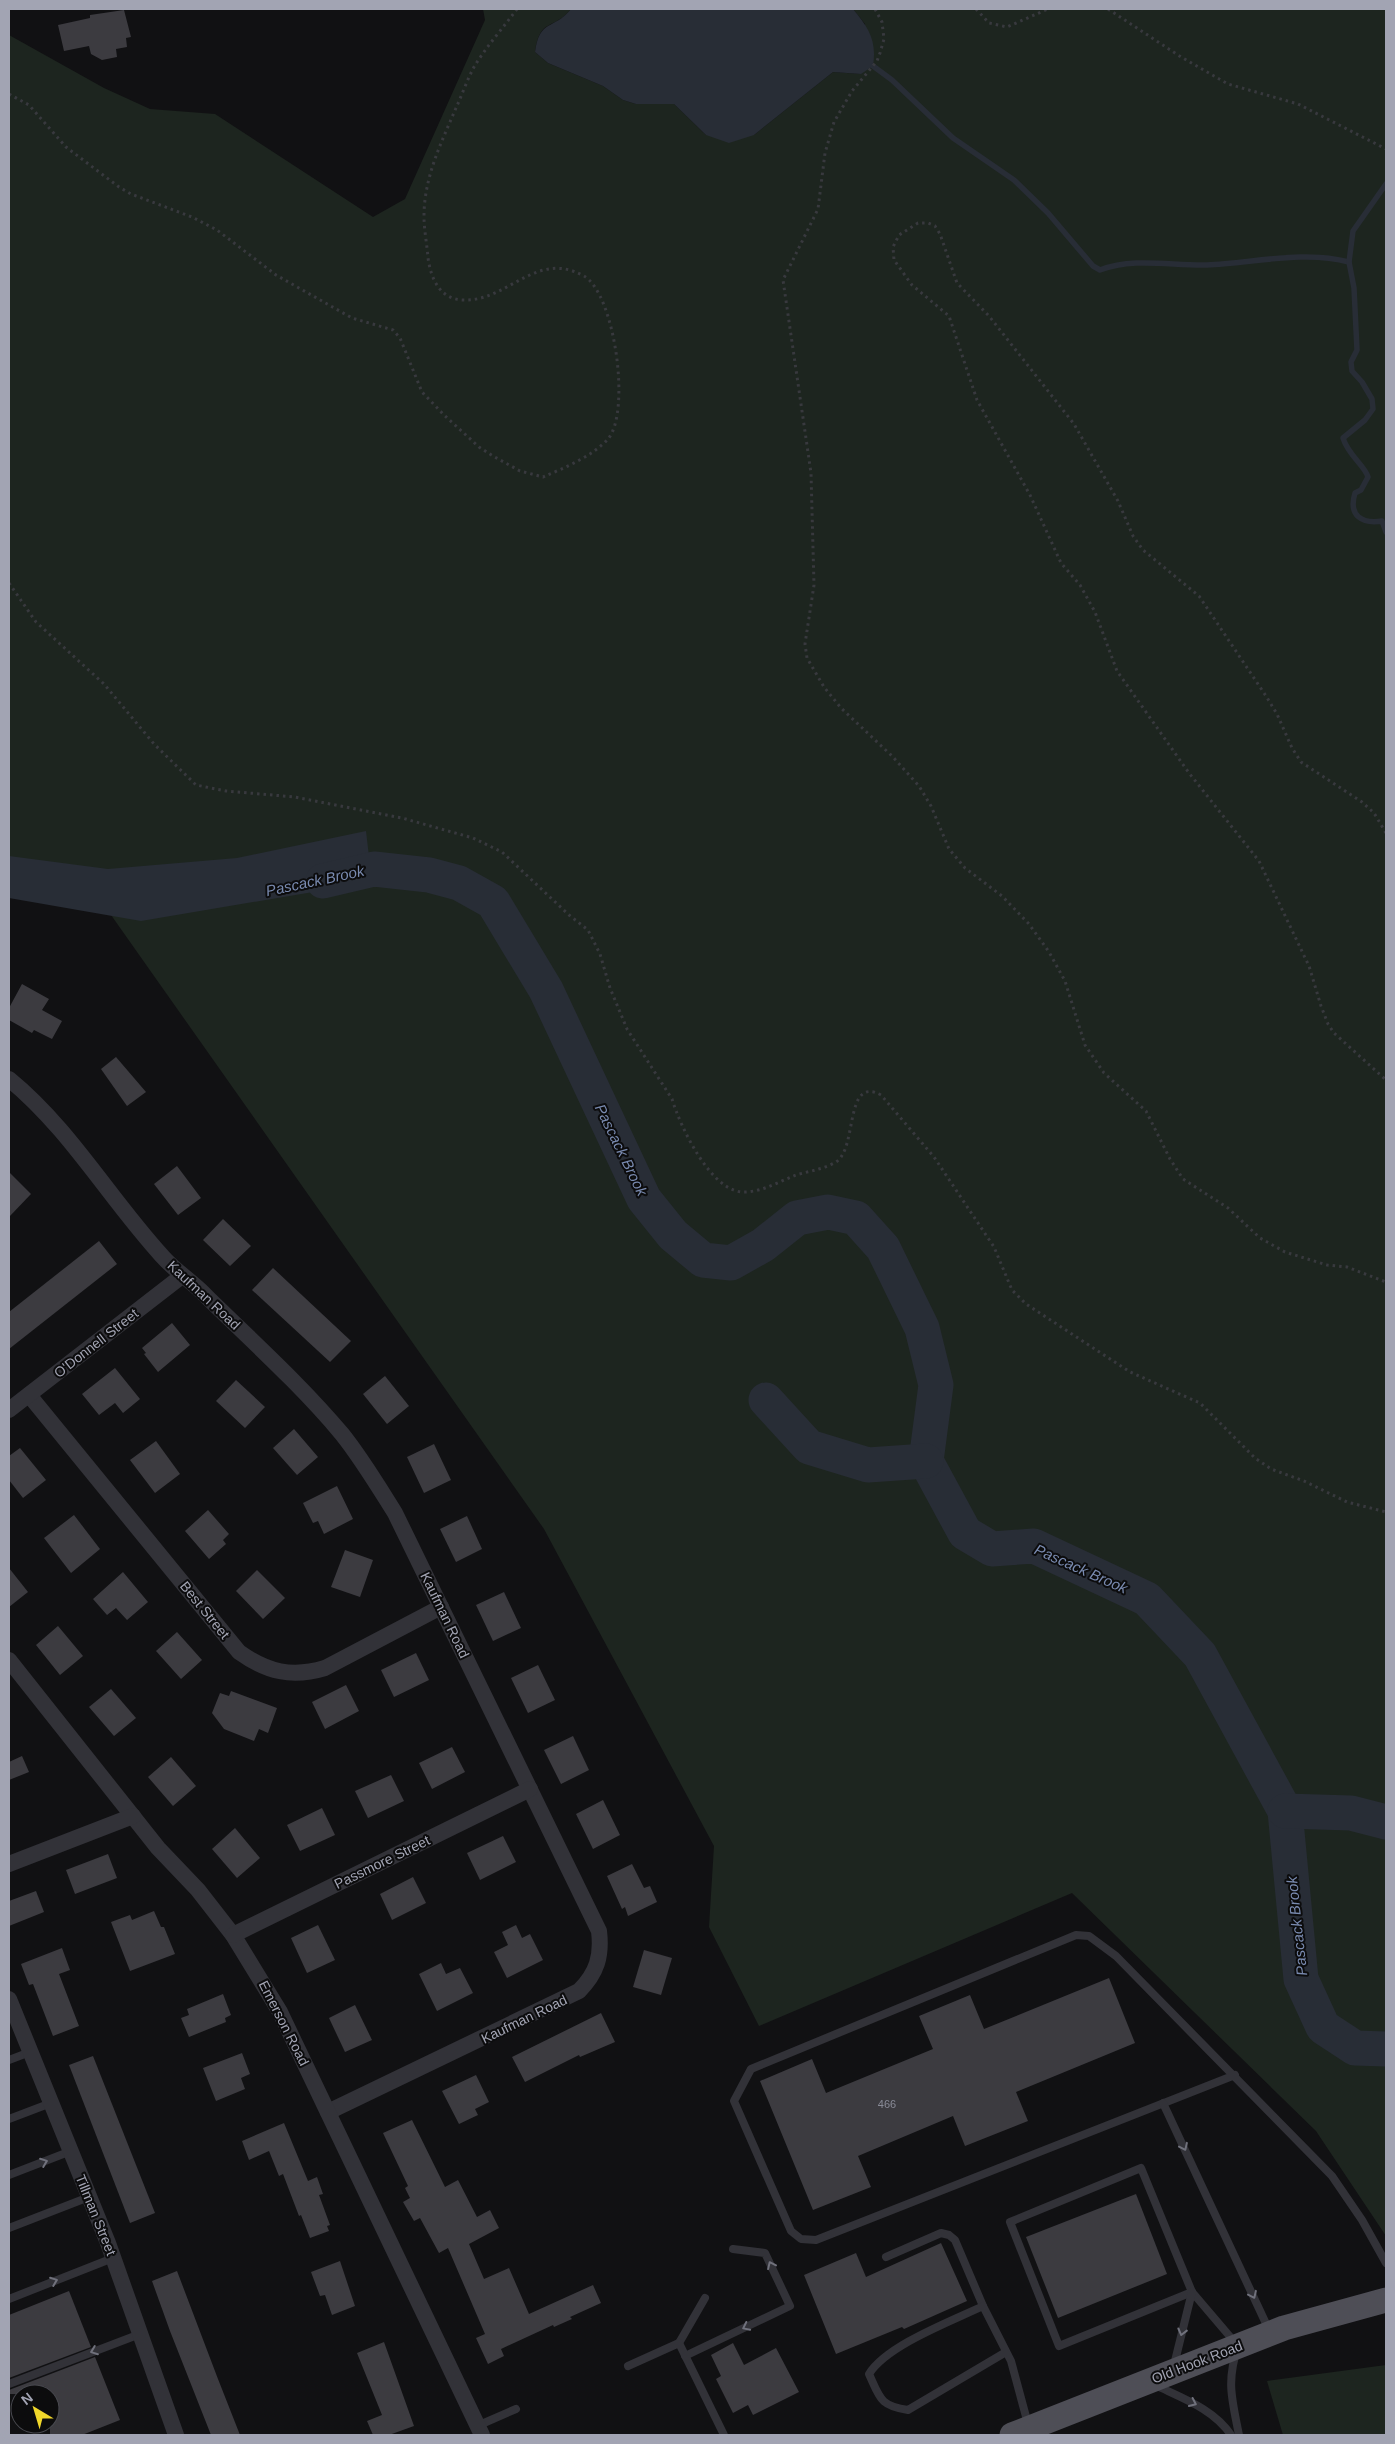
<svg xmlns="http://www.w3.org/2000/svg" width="1395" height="2444" font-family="Helvetica,sans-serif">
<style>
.green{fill:#1d251f}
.water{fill:#282d36}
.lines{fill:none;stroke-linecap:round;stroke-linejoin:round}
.stream{stroke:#282d36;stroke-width:5.5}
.river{stroke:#282d36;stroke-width:35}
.building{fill:#3c3b40}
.path{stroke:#38393e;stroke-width:3;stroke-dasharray:2.5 4;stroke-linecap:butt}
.service{stroke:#323238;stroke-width:8}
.minor{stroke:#323238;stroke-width:16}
.primary{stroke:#4e4e56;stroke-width:25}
.oneway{stroke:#70717c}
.labels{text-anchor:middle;stroke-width:4;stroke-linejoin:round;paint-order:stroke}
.number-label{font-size:11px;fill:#888a96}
.street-label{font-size:14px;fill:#a2a4b3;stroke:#0c0c0d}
.water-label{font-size:15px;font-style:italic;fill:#798aaf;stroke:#0c0c0d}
</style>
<rect width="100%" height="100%" fill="#111113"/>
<g class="green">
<path d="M 483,9 L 571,9 C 553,31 540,17 535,52 L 548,63 L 603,86 L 623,100 L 636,104 L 674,104 L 706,135 L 754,135 L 833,72 L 861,74 L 865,24 L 853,9 L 1386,9 L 1386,2236 L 1316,2131 L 1072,1893 L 759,2026 L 709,1927 L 714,1846 L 544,1529 L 111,915 L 9,857 L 9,35 L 104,88 L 150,109 L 215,114 L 373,217 L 405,199 L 485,20 Z"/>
<polygon points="1386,2365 1386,2435 1283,2435 1267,2381"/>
</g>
<g class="water">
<path d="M 571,9 L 853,9 C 869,28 877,41 873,66 L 861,74 L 833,72 L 754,135 L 729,143 L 706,135 L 674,104 L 636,104 L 623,100 L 603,86 L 548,63 L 535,52 C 540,18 553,31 571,9 Z"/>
<polygon points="366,831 372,882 141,921 9,898 9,856 108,869 237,858"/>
</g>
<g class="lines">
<g class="stream">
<path d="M 873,66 L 892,80 L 953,138 L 1014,180 L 1048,213 L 1093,266 L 1100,270 C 1134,257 1172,266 1207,265 C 1253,263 1304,250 1349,262"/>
<path d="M 1386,184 L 1353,231 L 1349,262 L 1354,288 L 1357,350 L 1351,362 L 1352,371 L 1362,382 L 1372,399 L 1373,409 L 1365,420 L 1343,438 C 1348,455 1365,466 1368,477 L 1361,490 L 1355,493 C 1348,516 1362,524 1382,521 L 1386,532"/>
</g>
<g class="river">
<polyline points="323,881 374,869 429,875 459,883 493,902 546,990 644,1199 673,1235 703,1260 731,1263 763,1245 797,1218 828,1212 856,1218 883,1248 922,1328 936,1385 926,1461 965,1533 992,1549 1034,1546 1147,1599 1200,1655 1285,1811 1301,1979 1323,2027 1355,2048 1386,2049"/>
<polyline points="766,1400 809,1447 868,1465 926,1461"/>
<polyline points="1285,1811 1351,1813 1386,1822"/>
</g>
</g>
<g class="building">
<polygon points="124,10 131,37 126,38 127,47 116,49 117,57 102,60 91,54 89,46 64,51 58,25 90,18 90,15"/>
<polygon points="22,984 49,999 42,1010 62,1021 52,1039 34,1030 32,1033 9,1020 9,1008"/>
<polygon points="116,1057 146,1092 127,1106 101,1069"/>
<polygon points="177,1166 201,1198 178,1215 154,1184"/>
<polygon points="9,1172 31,1194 9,1217"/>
<polygon points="223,1219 251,1246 230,1266 203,1240"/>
<polygon points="99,1241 117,1264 9,1349 9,1312"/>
<polygon points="273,1268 351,1341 330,1362 252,1290"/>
<polygon points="172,1323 190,1345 158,1372 144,1354 146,1353 142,1348"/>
<polygon points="115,1368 140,1399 123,1413 115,1403 99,1415 82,1394"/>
<polygon points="385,1376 409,1406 387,1424 363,1394"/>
<polygon points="236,1380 265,1407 245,1428 216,1401"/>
<polygon points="294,1429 318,1457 297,1475 273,1448"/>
<polygon points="156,1441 180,1474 155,1493 130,1460"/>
<polygon points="434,1444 451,1480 424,1493 407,1457"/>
<polygon points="20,1448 46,1480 23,1498 9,1480 9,1456"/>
<polygon points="337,1486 353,1519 324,1534 318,1521 313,1523 303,1503"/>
<polygon points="208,1510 229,1534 223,1540 226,1544 209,1559 185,1531"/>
<polygon points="74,1515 100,1549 71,1573 44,1538"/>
<polygon points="467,1516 482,1549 456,1562 440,1529"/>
<polygon points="345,1550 373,1560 360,1597 331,1587"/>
<polygon points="9,1568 28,1592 9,1607"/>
<polygon points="257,1570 285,1598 263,1619 236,1591"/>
<polygon points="123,1572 148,1602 127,1620 116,1608 107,1615 93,1599"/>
<polygon points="504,1592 521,1628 493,1641 476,1605"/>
<polygon points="58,1626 83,1656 60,1675 36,1645"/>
<polygon points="177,1632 202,1660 181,1679 156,1651"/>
<polygon points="416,1653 429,1680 394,1697 381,1670"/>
<polygon points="538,1665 555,1700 528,1713 511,1678"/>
<polygon points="346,1685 359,1711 325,1729 312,1702"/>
<polygon points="111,1689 136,1718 114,1736 89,1707"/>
<polygon points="231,1691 277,1708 268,1733 259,1729 254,1741 224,1729 212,1713 220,1693 229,1696"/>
<polygon points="573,1736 589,1770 561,1784 544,1750"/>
<polygon points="452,1747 465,1772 432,1789 419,1763"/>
<polygon points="22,1756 29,1772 9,1780 9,1762"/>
<polygon points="171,1757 196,1786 173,1806 148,1777"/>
<polygon points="391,1775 404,1801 368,1818 355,1791"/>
<polygon points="603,1800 620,1835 593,1849 576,1814"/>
<polygon points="322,1808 335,1835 300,1851 287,1825"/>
<polygon points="235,1828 260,1858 237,1878 212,1849"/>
<polygon points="503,1836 516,1862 480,1880 467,1853"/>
<polygon points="108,1854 117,1878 75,1894 66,1870"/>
<polygon points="632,1864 644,1888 650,1886 657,1902 628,1916 625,1907 622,1909 607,1876"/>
<polygon points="413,1877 426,1903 392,1920 380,1894"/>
<polygon points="36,1891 44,1912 9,1926 9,1901"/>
<polygon points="154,1911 161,1927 164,1927 175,1954 130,1971 111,1922 130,1915 132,1920"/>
<polygon points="318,1925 335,1960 307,1973 291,1938"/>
<polygon points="516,1925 522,1938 530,1934 543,1960 507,1978 494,1952 508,1945 502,1932"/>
<polygon points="62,1948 70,1970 59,1974 79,2026 53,2036 33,1984 29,1985 21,1964"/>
<polygon points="644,1950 672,1958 661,1995 633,1987"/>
<polygon points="441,1963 446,1974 460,1968 473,1993 437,2011 419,1974"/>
<polygon points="1109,1978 1135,2043 1016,2092 1028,2121 965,2146 953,2116 858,2156 871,2187 813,2210 760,2081 812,2059 826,2093 933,2049 919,2016 970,1995 984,2029"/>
<polygon points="223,1994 231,2015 225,2018 226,2022 189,2037 181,2018 189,2015 187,2009"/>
<polygon points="355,2005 372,2040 345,2052 329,2018"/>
<polygon points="601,2013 615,2042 580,2057 579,2055 525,2082 512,2057"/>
<polygon points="242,2053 250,2074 241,2078 245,2089 216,2101 203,2068"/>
<polygon points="93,2056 155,2213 130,2223 69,2065"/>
<polygon points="476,2075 489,2102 475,2109 478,2115 459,2124 442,2091"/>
<polygon points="412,2120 445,2187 458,2180 477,2217 490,2210 499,2228 469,2244 484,2279 509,2268 529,2314 593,2285 601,2303 570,2317 572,2319 554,2327 553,2325 501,2349 504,2356 488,2364 476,2338 485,2334 448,2248 439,2253 420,2218 414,2221 403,2202 410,2198 405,2188 408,2186 383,2133"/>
<polygon points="284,2123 308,2181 317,2177 323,2194 319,2195 330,2225 327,2226 329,2231 310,2238 301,2215 299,2216 283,2174 279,2176 269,2151 249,2160 242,2141"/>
<polygon points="1136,2194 1167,2274 1058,2318 1026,2237"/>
<polygon points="941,2243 967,2301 904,2329 902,2327 836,2354 804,2275 856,2253 866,2277"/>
<polygon points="340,2261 355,2306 332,2315 325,2295 320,2296 311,2272"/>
<polygon points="177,2271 218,2379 240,2435 211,2435 170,2331 152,2281"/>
<polygon points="69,2291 91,2347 9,2378 9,2315"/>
<polygon points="384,2342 414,2426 389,2435 373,2435 367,2421 382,2415 357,2353"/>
<polygon points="733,2343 744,2365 776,2348 799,2392 753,2415 748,2405 733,2413 716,2379 721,2376 711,2355"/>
<polygon points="95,2357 120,2420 82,2435 50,2435 50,2394 9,2394 9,2390"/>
</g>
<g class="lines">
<g class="path">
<polyline points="875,9 882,22 884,39 880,53 877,61 852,91 834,122 825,153 818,209 783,280 811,473 814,585 805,644 807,658 824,687 841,708 892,756 919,786 931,806 949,849 965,868 1002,896 1029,924 1049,952 1065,981 1085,1045 1104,1073 1146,1111 1170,1159 1183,1179 1228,1208 1260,1238 1285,1252 1327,1265 1347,1267 1386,1282"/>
<polyline points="976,9 989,23 1007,27 1048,9"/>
<polyline points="1108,9 1181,57 1228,84 1298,104 1386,149"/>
<path d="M 9,94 L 29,105 L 66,147 L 119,187 L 131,194 L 192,217 L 217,230 L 276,275 L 352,318 L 393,330 L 400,338 L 422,392 L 444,415 L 479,447 L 493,456 L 520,471 L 543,477 C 564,468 593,456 608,439 C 631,412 615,294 584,276 C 536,249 508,302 463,300 C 439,299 431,278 428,258 C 427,244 424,230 424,216 C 424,178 441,143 456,108 C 462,95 467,80 474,67 C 486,47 503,28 517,9"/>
<path d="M 9,583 L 36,622 L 104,684 L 154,744 L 196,785 L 226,791 L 295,797 L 402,818 L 473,838 L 502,852 L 569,915 L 588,930 L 600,954 L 610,988 L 627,1029 L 672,1099 C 680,1126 712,1195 746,1192 C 764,1191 780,1181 796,1175 C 810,1171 824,1169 836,1162 C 858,1148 844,1075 881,1095 L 934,1157 L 994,1247 L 1012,1290 L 1026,1304 L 1130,1372 L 1200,1403 L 1255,1458 L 1271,1469 L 1304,1481 L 1347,1502 L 1386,1512"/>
<polyline points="1386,833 1374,813 1362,802 1301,762 1292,748 1277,714 1266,696 1199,596 1143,550 1133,536 1118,501 1074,424 989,316 957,283 940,234 935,226 928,223 918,223 899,235 893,247 894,260 912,285 949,316 977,400 1030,495 1061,563 1080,585 1095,612 1117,671 1189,773 1259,861 1309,966 1321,1006 1328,1024 1334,1033 1386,1080"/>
</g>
<g class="service">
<polyline points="9,2060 30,2052"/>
<polyline points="1235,2075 816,2240 801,2239 791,2231 734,2101 751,2069 1076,1935 1089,1936 1116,1956 1332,2176 1362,2220 1386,2263"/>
<polyline points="1163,2103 1269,2330"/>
<polyline points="9,2119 51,2103"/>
<polyline points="9,2175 71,2151"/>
<polyline points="9,2228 89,2197"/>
<polyline points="886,2257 941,2233 949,2235 955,2240 983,2306"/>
<path d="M 1192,2292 L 1059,2346 L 1010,2222 L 1141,2168 L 1192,2292 L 1238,2346 C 1226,2382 1232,2399 1239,2435"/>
<polyline points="9,2299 113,2258"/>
<polyline points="679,2343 705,2298"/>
<path d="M 1006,2352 L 908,2410 C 880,2406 880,2398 869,2374 C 887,2345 952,2321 983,2306 L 1011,2361 L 1028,2424"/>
<polyline points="685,2356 790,2306 765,2253 733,2249"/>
<polyline points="1174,2365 1192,2292"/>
<polyline points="628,2366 679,2343 724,2435"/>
<polyline points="9,2384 140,2334"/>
<path d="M 1155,2385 C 1182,2398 1214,2409 1231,2435"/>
<polyline points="477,2426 516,2409"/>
</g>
<g class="minor">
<path d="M 9,1079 C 70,1129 109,1198 162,1256 C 175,1271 193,1282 207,1297 C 253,1342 301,1385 342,1434 C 362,1459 378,1486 395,1513 L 599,1931 C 602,1956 597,1973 579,1991 L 328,2112"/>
<path d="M 29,1395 L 239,1652 C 267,1672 292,1678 325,1668 L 441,1607"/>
<polyline points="9,1410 182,1276"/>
<polyline points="9,1660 158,1848 198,1890 233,1935 280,2012 482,2435"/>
<polyline points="9,1864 133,1816"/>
<polyline points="233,1935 530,1789"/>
<polyline points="9,1999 108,2243 176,2435"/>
</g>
<polyline class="primary" points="1012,2435 1284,2328 1386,2300"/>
</g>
<defs><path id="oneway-chevron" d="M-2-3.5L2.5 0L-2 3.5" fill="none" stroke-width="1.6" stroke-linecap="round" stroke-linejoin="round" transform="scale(1.25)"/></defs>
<g class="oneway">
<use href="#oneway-chevron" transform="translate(1184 2147) rotate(65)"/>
<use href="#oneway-chevron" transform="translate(44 2162) rotate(-21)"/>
<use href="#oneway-chevron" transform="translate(771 2265) rotate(-115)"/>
<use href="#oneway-chevron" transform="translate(54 2281) rotate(-21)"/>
<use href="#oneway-chevron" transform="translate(1253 2295) rotate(65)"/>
<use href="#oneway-chevron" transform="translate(746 2327) rotate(154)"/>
<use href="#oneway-chevron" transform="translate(1182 2332) rotate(104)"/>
<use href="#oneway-chevron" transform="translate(94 2351) rotate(159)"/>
<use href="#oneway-chevron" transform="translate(1193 2403) rotate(25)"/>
</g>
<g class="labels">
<g class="number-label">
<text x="887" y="2108">466</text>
</g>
<g class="street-label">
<text transform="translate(204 1295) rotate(43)" y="5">Kaufman Road</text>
<text transform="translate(96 1343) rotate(-38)" y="5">O'Donnell Street</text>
<text transform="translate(205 1610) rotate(51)" y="5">Best Street</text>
<text transform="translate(445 1615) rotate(64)" y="5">Kaufman Road</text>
<text transform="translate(382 1862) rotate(-26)" y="5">Passmore Street</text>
<text transform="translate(524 2019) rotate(-26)" y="5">Kaufman Road</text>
<text transform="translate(284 2023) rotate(63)" y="5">Emerson Road</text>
<text transform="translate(96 2215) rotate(68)" y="5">Tillman Street</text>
<text transform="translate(1197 2362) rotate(-21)" y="5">Old Hook Road</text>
</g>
<g class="water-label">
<text transform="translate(315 881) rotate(-12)" y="5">Pascack Brook</text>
<text transform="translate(621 1150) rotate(64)" y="5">Pascack Brook</text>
<text transform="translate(1081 1569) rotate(24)" y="5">Pascack Brook</text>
<text transform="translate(1297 1926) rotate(-96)" y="5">Pascack Brook</text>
</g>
</g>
<rect width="1395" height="2444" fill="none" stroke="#a2a4b3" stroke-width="20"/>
<g transform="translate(35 2409) rotate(322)"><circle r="24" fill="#0c0c0d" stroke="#48494f"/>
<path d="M0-4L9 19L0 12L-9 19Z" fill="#f1d82b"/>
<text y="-8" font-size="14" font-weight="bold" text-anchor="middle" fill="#a2a4b3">N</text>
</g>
</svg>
